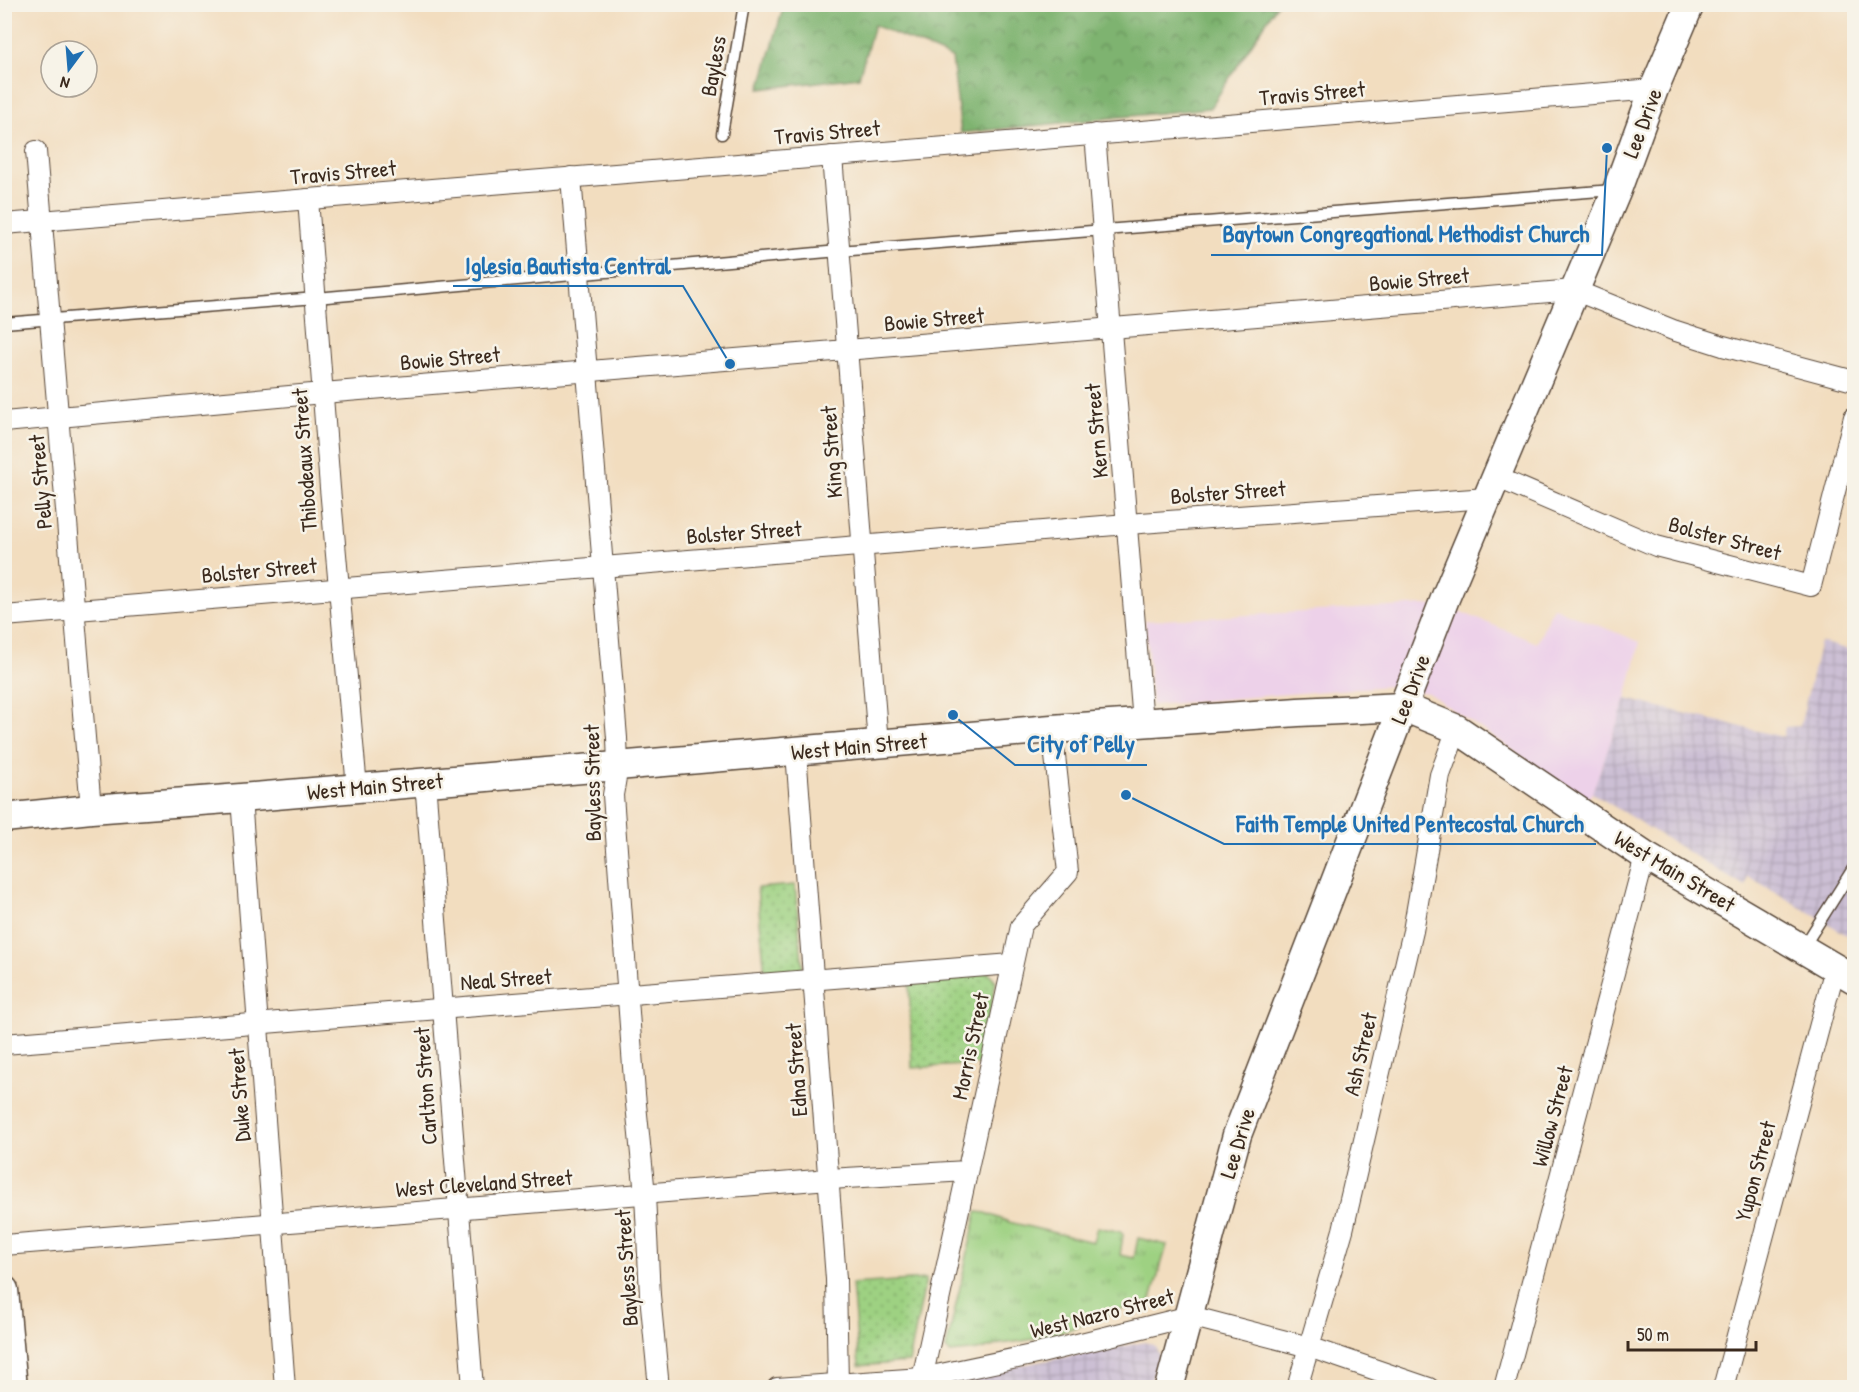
<svg xmlns="http://www.w3.org/2000/svg" width="1859" height="1392" font-family="'Patrick Hand',sans-serif">
<style>
.built{fill:#edd1e9}
.industrial{fill:url(#industrial-grid)}
.grass{fill:url(#grass-dots);stroke:#6c7e50;stroke-width:1.5}
.forest{fill:url(#forest-crowns);stroke:#5c6e47;stroke-width:1.5}
.park{fill:url(#park-tufts);stroke:#6c7e50;stroke-width:1.5}
.lines{fill:none;stroke-linecap:round;stroke-linejoin:round}
.lane-casing{stroke:#564536;stroke-width:13}
.street-casing{stroke:#564536;stroke-width:22}
.secondary-casing{stroke:#564536;stroke-width:31}
.lane{stroke:#fff;stroke-width:10}
.street{stroke:#fff;stroke-width:20}
.secondary{stroke:#fff;stroke-width:28}
.labels{text-anchor:middle;stroke-width:5;stroke-linejoin:round;paint-order:stroke}
.street-label{font-size:22px;fill:#3b2a1e;stroke:#f7f3e8}
.leader{fill:none;stroke:#1f6fb2;stroke-width:2}
.callout-dot{fill:#1f6fb2;stroke:#f7f3e8;stroke-width:2}
.callout-label{font-size:24px;text-anchor:middle;font-weight:bold;fill:#1f6fb2;stroke:#f7f3e8;stroke-width:5;stroke-linejoin:round;paint-order:stroke}
</style>
<defs>
<pattern id="industrial-grid" width="8" height="8" patternUnits="userSpaceOnUse" patternTransform="scale(1.5)"><rect width="8" height="8" fill="#ccbfd4"/><path d="M0 4h8M4 0v8" fill="none" stroke="#b0a4b6"/></pattern>
<pattern id="grass-dots" width="8" height="8" patternUnits="userSpaceOnUse" patternTransform="scale(1.5)"><rect width="8" height="8" fill="#9ed182"/><path d="M2 2h.1M6 6h.1" fill="none" stroke="#82aa6a" stroke-width="1.8" stroke-linecap="round"/></pattern>
<pattern id="forest-crowns" width="20" height="18" patternUnits="userSpaceOnUse" patternTransform="scale(1.5)"><rect width="20" height="18" fill="#7eb370"/><path d="M2 6a3 3 0 1 1 6 0M12 15a3 3 0 1 1 6 0" fill="none" stroke="#68925b"/></pattern>
<pattern id="park-tufts" width="24" height="20" patternUnits="userSpaceOnUse" patternTransform="scale(1.5)"><rect width="24" height="20" fill="#9ed182"/><path d="M3 7l-1-3M5 7V3M7 7l1-3M15 17l-1-3M17 17v-4M19 17l1-3" fill="none" stroke="#82aa6a"/></pattern>
</defs>
<rect width="100%" height="100%" fill="#f7f3e8"/>
<filter id="ink" filterUnits="userSpaceOnUse"><feTurbulence type="fractalNoise" baseFrequency=".0167" numOctaves="2"/><feDisplacementMap in="SourceGraphic" scale="12" xChannelSelector="R" yChannelSelector="G"/><feConvolveMatrix kernelMatrix="1 2 1 2 8 2 1 2 1" color-interpolation-filters="sRGB"/></filter>
<filter id="wash" filterUnits="userSpaceOnUse"><feTurbulence type="fractalNoise" baseFrequency=".008" numOctaves="4" result="noise"/><feDisplacementMap in="SourceGraphic" scale="24" xChannelSelector="R" yChannelSelector="G"/><feGaussianBlur stdDeviation="1.35" result="paint"/><feColorMatrix in="noise" values="0 0 0 0 0 0 0 0 0 0 0 0 0 0 0 0 0 1.4 0 .05"/><feComposite in="paint" operator="in"/></filter>
<g filter="url(#wash)">
<rect width="100%" height="100%" fill="#f2ddbf"/>
<polygon class="built" points="1426,605 1461,612 1537,643 1553,607 1640,642 1626,699 1592,793 1587,800 1428,693 1388,686 1152,705 1145,621"/>
<g class="industrial">
<polygon points="1820,642 1854,651 1854,939 1748,876 1745,887 1592,793 1626,699 1783,737 1785,727 1800,726"/>
<polygon points="1145,1342 1155,1346 1159,1354 1149,1387 928,1388 930,1382"/>
</g>
<g class="grass">
<polygon points="795,885 803,971 765,974 757,888"/>
<polygon points="988,972 996,981 981,1064 912,1068 909,979"/>
<polygon points="926,1279 909,1362 859,1366 852,1284"/>
</g>
<polygon class="forest" points="784,5 784,4 1277,5 1210,108 961,133 952,58 874,25 859,77 760,89"/>
<polygon class="park" points="977,1212 986,1213 1009,1222 1093,1242 1097,1227 1121,1232 1123,1235 1120,1255 1134,1258 1138,1238 1167,1245 1150,1303 1123,1309 1062,1332 1029,1340 1000,1344 982,1350 950,1353 946,1349"/>
</g>
<g filter="url(#ink)">
<g class="lines">
<g class="lane-casing">
<g id="lane">
<polyline points="722,134 744,4"/>
<polyline points="4,323 316,298 839,251 1613,190"/>
<polyline points="1803,948 1854,867"/>
</g>
</g>
<g class="street-casing">
<g id="street">
<polyline points="1095,134 1143,723"/>
<polyline points="36,151 91,809"/>
<polyline points="832,156 878,744"/>
<polyline points="571,177 617,738 618,766 613,795 635,1094 645,1195 650,1295 659,1388"/>
<polyline points="308,199 330,488 357,788"/>
<polyline points="4,224 1654,89"/>
<polyline points="4,422 323,393 1574,290 1673,330 1723,346 1854,381"/>
<polyline points="1496,477 1656,546 1811,586 1854,417"/>
<polyline points="4,616 1127,524 1487,498"/>
<polyline points="796,752 836,1279 838,1384"/>
<polyline points="425,781 473,1388"/>
<polyline points="241,798 285,1388"/>
<path d="M 4,1044 C 340,1018 676,988 1012,964"/>
<polyline points="4,1245 829,1179 967,1171"/>
<polyline points="777,1388 922,1378 1041,1353 1190,1316 1309,1347 1429,1388"/>
<polyline points="920,1388 1021,926 1068,872 1052,729"/>
<polyline points="1297,1388 1343,1230 1413,931 1440,775 1457,729"/>
<polyline points="1504,1388 1645,856"/>
<polyline points="1723,1388 1835,968"/>
</g>
</g>
<g class="secondary-casing">
<g id="secondary">
<polyline points="4,818 91,809 241,798 1052,729 1298,712 1403,707 1457,729 1645,856 1854,979"/>
<polyline points="4,1290 13,1388"/>
<polyline points="1169,1388 1237,1135 1446,596 1617,190 1654,89 1690,4"/>
</g>
</g>
<use href="#lane" class="lane"/>
<use href="#street" class="street"/>
<use href="#secondary" class="secondary"/>
</g>
</g>
<g class="labels">
<g class="street-label">
<text transform="translate(713 66) rotate(-80)" y="8">Bayless</text>
<text transform="translate(1312 93) rotate(-5)" y="8">Travis Street</text>
<text transform="translate(1642 123) rotate(-69)" y="8">Lee Drive</text>
<text transform="translate(827 132) rotate(-5)" y="8">Travis Street</text>
<text transform="translate(343 172) rotate(-5)" y="8">Travis Street</text>
<text transform="translate(1419 279) rotate(-5)" y="8">Bowie Street</text>
<text transform="translate(934 319) rotate(-5)" y="8">Bowie Street</text>
<text transform="translate(450 358) rotate(-5)" y="8">Bowie Street</text>
<text transform="translate(1096 431) rotate(-95)" y="8">Kern Street</text>
<text transform="translate(831 452) rotate(-94)" y="8">King Street</text>
<text transform="translate(304 460) rotate(-94)" y="8">Thibodeaux Street</text>
<text transform="translate(40 482) rotate(-95)" y="8">Pelly Street</text>
<text transform="translate(1228 492) rotate(-4)" y="8">Bolster Street</text>
<text transform="translate(744 532) rotate(-4)" y="8">Bolster Street</text>
<text transform="translate(1725 538) rotate(15)" y="8">Bolster Street</text>
<text transform="translate(259 570) rotate(-5)" y="8">Bolster Street</text>
<text transform="translate(1410 689) rotate(-69)" y="8">Lee Drive</text>
<text transform="translate(859 746) rotate(-5)" y="8">West Main Street</text>
<text transform="translate(592 783) rotate(-91)" y="8">Bayless Street</text>
<text transform="translate(375 786) rotate(-5)" y="8">West Main Street</text>
<text transform="translate(1675 871) rotate(31)" y="8">West Main Street</text>
<text transform="translate(506 979) rotate(-4)" y="8">Neal Street</text>
<text transform="translate(970 1046) rotate(-78)" y="8">Morris Street</text>
<text transform="translate(1360 1054) rotate(-77)" y="8">Ash Street</text>
<text transform="translate(796 1070) rotate(-94)" y="8">Edna Street</text>
<text transform="translate(425 1086) rotate(-94)" y="8">Carlton Street</text>
<text transform="translate(239 1095) rotate(-94)" y="8">Duke Street</text>
<text transform="translate(1552 1116) rotate(-75)" y="8">Willow Street</text>
<text transform="translate(1237 1143) rotate(-73)" y="8">Lee Drive</text>
<text transform="translate(1755 1171) rotate(-75)" y="8">Yupon Street</text>
<text transform="translate(484 1183) rotate(-4)" y="8">West Cleveland Street</text>
<text transform="translate(626 1268) rotate(-94)" y="8">Bayless Street</text>
<text transform="translate(1102 1313) rotate(-14)" y="8">West Nazro Street</text>
</g>
</g>
<path class="leader" d="M1607 148L1602 255H1211M730 364L683 286H453M953 715L1015 765H1147M1126 795L1224 844H1596"/>
<g class="callout-dot">
<circle cx="1607" cy="148" r="6"/>
<circle cx="730" cy="364" r="6"/>
<circle cx="953" cy="715" r="6"/>
<circle cx="1126" cy="795" r="6"/>
</g>
<g class="callout-label">
<text x="1406" y="242">Baytown Congregational Methodist Church</text>
<text x="568" y="274">Iglesia Bautista Central</text>
<text x="1081" y="752">City of Pelly</text>
<text x="1410" y="832">Faith Temple United Pentecostal Church</text>
</g>
<rect width="1859" height="1392" fill="none" stroke="#f7f3e8" stroke-width="24"/>
<g transform="translate(69 69) rotate(196)"><circle r="28" fill="#f7f3e8" stroke="#aca397" stroke-width="1.5"/>
<path d="M0-4.5L10 22L0 15L-10 22Z" fill="#1f6fb2"/>
<text y="-9" font-size="16" font-weight="bold" text-anchor="middle" fill="#3b2a1e">N</text>
</g>
<path d="M1628 1341v9h128v-9" fill="none" stroke="#3b2a1e" stroke-width="3"/>
<text x="1637" y="1341" font-size="18" fill="#3b2a1e" stroke="#f7f3e8" stroke-width="4.5" paint-order="stroke">50 m</text>
</svg>
